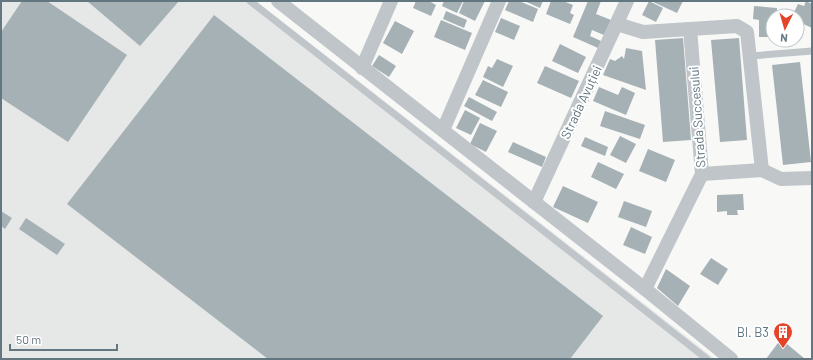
<svg xmlns="http://www.w3.org/2000/svg" width="813" height="360" font-family="Barlow,sans-serif">
<style>
.built{fill:#e6e8e7}
.building{fill:#a6b1b5}
.lines{fill:none;stroke-linecap:round;stroke-linejoin:round}
.service{stroke:#bfc5c8;stroke-width:7}
.minor{stroke:#bfc5c8;stroke-width:14}
.labels{text-anchor:middle;stroke-width:4;stroke-linejoin:round;paint-order:stroke}
.street-label{font-size:13px;fill:#637781;stroke:#fff}
.poi-label{font-size:13px;fill:#637781;stroke:#fff;text-anchor:end}
</style>
<rect width="100%" height="100%" fill="#f8f8f6"/>
<polygon class="built" points="1,1 256,1 715,359 1,359"/>
<g class="building">
<polygon points="22,1 47,1 127,55 68,142 1,98 1,32"/>
<polygon points="87,1 179,1 140,46"/>
<polygon points="416,1 429,1 436,5 431,16 413,8"/>
<polygon points="444,1 463,1 457,13 442,6"/>
<polygon points="464,1 485,1 475,21 459,13"/>
<polygon points="509,1 519,1 538,9 533,22 505,10"/>
<polygon points="524,1 543,1 540,8"/>
<polygon points="551,1 563,1 573,5 570,13 574,15 570,24 546,14"/>
<polygon points="588,1 601,1 596,14 611,20 604,35 592,30 590,36 601,41 598,48 573,37"/>
<polygon points="649,1 663,8 656,22 642,15"/>
<polygon points="651,1 683,1 677,13"/>
<polygon points="806,1 812,4 812,28 797,21 797,16 792,16 798,4 804,6"/>
<polygon points="754,6 777,8 777,16 773,16 773,37 759,37 759,20 753,19"/>
<polygon points="446,11 467,20 464,28 443,19"/>
<polygon points="214,15 603,316 570,359 268,359 67,204"/>
<polygon points="501,18 520,26 514,40 495,32"/>
<polygon points="441,20 472,33 465,50 434,37"/>
<polygon points="395,21 414,31 402,54 383,43"/>
<polygon points="683,38 691,140 663,142 655,40"/>
<polygon points="739,38 747,140 720,142 711,40"/>
<polygon points="560,44 586,57 578,73 552,61"/>
<polygon points="626,48 642,51 646,90 603,75 610,59 615,61 622,56 624,59"/>
<polygon points="379,55 396,66 389,77 372,66"/>
<polygon points="497,59 513,66 503,87 483,77 488,66 492,68"/>
<polygon points="800,62 811,162 783,165 772,65"/>
<polygon points="545,66 579,81 571,98 537,83"/>
<polygon points="483,80 508,92 501,107 475,95"/>
<polygon points="599,87 618,95 622,87 635,93 626,115 593,101"/>
<polygon points="469,97 497,112 492,121 464,106"/>
<polygon points="465,110 480,118 471,135 456,128"/>
<polygon points="605,111 645,125 640,139 600,126"/>
<polygon points="480,123 497,131 486,152 470,144"/>
<polygon points="620,136 636,144 626,163 610,155"/>
<polygon points="585,137 608,147 605,156 581,146"/>
<polygon points="513,142 546,157 542,167 508,152"/>
<polygon points="648,149 675,160 666,182 639,171"/>
<polygon points="598,162 624,174 616,189 591,177"/>
<polygon points="563,186 598,202 588,223 553,207"/>
<polygon points="743,194 744,210 737,210 738,215 727,215 727,211 717,212 717,195"/>
<polygon points="624,201 652,211 646,227 618,217"/>
<polygon points="1,211 12,218 5,229 1,226"/>
<polygon points="26,218 65,244 57,255 19,229"/>
<polygon points="631,227 652,237 645,254 623,245"/>
<polygon points="711,258 728,269 718,285 700,274"/>
<polygon points="666,269 690,286 678,306 657,288"/>
<polygon points="781,339 805,359 766,359"/>
</g>
<g class="lines">
<g class="service">
<polyline points="250,1 707,359"/>
<polyline points="751,56 812,51"/>
</g>
<g class="minor">
<polyline points="278,1 645,289 731,359"/>
<polyline points="617,24 643,32 737,26 747,32 762,170"/>
<polyline points="362,68 391,1"/>
<polyline points="443,130 499,1"/>
<polyline points="702,174 762,170 781,179 812,178"/>
<polyline points="534,202 627,1"/>
<polyline points="645,289 702,174 690,29"/>
</g>
</g>
<defs>
<g id="building-pin" transform="scale(1)"><path d="M0 17L-7.5 6A9.5 9.5 0 1 1 7.5 6Z" fill="#e4452a" stroke="#fff"/><path d="M-4-6H4V6H1V3H-1V6H-4ZM-2.5-4.3h1.7v1.8h-1.7ZM.8-4.3h1.7v1.8H.8ZM-2.5-1h1.7V.8h-1.7ZM.8-1h1.7V.8H.8Z" fill="#fff"/></g>
</defs>
<g fill-rule="evenodd">
<use href="#building-pin" x="783" y="332"/>
</g>
<g class="labels">
<g class="street-label">
<text transform="translate(581 102) rotate(-65)" y="5">Strada Avuției</text>
<text transform="translate(697 117) rotate(-94)" y="5">Strada Succesului</text>
</g>
<g class="poi-label">
<text x="769" y="337">Bl. B3</text>
</g>
</g>
<rect width="813" height="360" fill="none" stroke="#637781" stroke-width="4"/>
<g transform="translate(785 28) rotate(185)"><circle r="19" fill="#ffffff" stroke="#c1c9cd"/>
<path d="M0-3L7 15L0 10L-7 15Z" fill="#e4452a"/>
<text y="-6" font-size="11" font-weight="bold" text-anchor="middle" fill="#637781">N</text>
</g>
<path d="M10 344v6h107v-6" fill="none" stroke="#637781" stroke-width="2"/>
<text x="16" y="344" font-size="12" fill="#637781" stroke="#ffffff" stroke-width="3" paint-order="stroke">50 m</text>
</svg>
